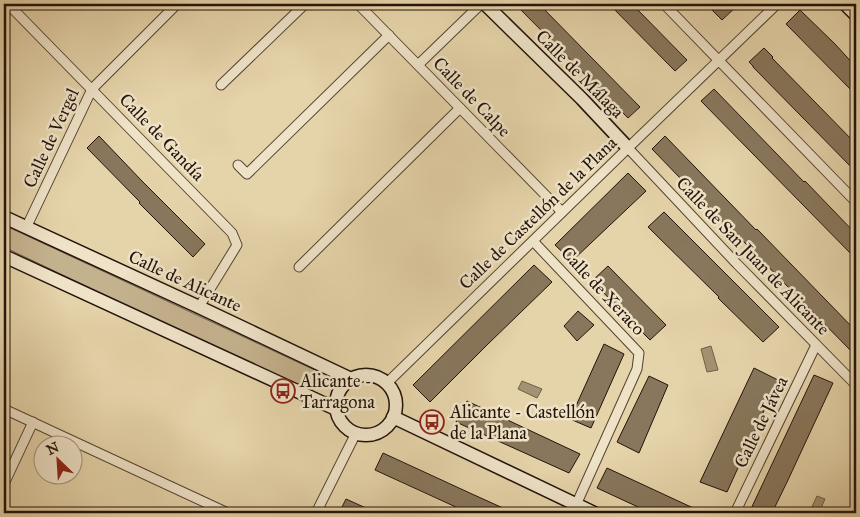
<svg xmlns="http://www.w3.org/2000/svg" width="860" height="517" font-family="'IM FELL Great Primer',serif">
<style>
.green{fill:#c4b28e;stroke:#74624c}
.water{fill:#a39273;stroke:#705f49}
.building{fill:#88775c;stroke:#231309}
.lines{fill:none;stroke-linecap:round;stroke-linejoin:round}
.street-casing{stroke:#544331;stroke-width:11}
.secondary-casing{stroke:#231309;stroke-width:15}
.street{stroke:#eee2c7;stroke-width:9}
.secondary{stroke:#eee2c7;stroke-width:12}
.labels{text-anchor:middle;stroke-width:5;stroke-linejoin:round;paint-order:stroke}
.street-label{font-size:18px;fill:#231309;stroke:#eee2c7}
.poi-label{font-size:18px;fill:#231309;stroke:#eee2c7;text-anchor:start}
</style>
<rect width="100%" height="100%" fill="#e5d3a9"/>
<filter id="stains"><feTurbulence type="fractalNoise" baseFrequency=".004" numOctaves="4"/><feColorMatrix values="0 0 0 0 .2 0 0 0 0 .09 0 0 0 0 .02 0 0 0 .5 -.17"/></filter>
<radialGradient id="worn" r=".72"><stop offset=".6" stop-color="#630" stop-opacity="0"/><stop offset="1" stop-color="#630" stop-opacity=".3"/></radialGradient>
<polygon class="green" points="4,225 321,373 311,393 4,247"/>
<g class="water">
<polygon points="711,346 718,370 707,372 701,349"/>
<polygon points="522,381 542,389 537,398 518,389"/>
<polygon points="817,496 825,499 819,513 809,513"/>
</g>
<g class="building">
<polygon points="515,4 539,4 640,107 628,118"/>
<polygon points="609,4 632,4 687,60 675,71"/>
<polygon points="706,4 739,4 722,20"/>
<polygon points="800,10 835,44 856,67 856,95 786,24"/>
<polygon points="764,48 773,57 772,58 856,144 856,172 753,67 753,66 749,62"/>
<polygon points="714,89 804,182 805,181 856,234 856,259 701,101"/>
<polygon points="99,136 142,181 205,244 193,257 139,203 140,202 87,148"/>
<polygon points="665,136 756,230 757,229 856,331 856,356 740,238 739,239 652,149"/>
<polygon points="628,173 646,191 572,261 555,245"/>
<polygon points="664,212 779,327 763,342 718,298 719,297 648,227"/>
<polygon points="534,265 552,282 488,344 430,402 413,385"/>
<polygon points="608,266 666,325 650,340 592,281"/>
<polygon points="578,311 594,325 577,341 564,326"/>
<polygon points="604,344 624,354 591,428 570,419"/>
<polygon points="754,368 778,380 727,492 700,482"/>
<polygon points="814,375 833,383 788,480 772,513 749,513"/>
<polygon points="649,376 668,385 639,453 617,442"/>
<polygon points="467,401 580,454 569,473 456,422"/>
<polygon points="383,453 472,494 514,513 469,513 375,470"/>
<polygon points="607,468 704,513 651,513 597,488"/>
<polygon points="346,499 377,513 339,513"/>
</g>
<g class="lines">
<g class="street-casing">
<g id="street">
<polyline points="8,4 232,233 237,245 199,307"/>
<polyline points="358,4 562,212"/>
<polyline points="664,4 856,202"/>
<polyline points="418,65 481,4"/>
<polyline points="221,85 305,4"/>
<polyline points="628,148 737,264 856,385"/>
<polyline points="238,165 247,174 389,35"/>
<polyline points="26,228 92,89 177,4"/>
<polyline points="533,241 639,353 637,369 576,505"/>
<polyline points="299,267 460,108"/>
<polyline points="387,383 628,148 777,4"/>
<polyline points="4,409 228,513"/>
<polyline points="4,484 33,422"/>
<polyline points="316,513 356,433"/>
<polyline points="735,513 816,345"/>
</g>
</g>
<g class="secondary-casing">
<g id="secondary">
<polyline points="485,4 582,99 628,148"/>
<polyline points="845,4 856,15"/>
<polyline points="4,217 199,307 351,379"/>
<polyline points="4,256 336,409"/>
<circle cx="366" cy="405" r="30"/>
<polyline points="393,417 594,513"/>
</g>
</g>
<use href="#street" class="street"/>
<use href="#secondary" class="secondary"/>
</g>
<defs>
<g id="bus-ring" transform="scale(1.25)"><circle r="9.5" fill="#eee2c7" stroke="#8f2418" stroke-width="1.5"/><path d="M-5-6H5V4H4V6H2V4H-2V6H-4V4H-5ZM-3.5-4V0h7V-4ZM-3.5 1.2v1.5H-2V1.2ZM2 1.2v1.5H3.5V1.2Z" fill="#8f2418"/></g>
</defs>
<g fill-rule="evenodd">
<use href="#bus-ring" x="283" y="391"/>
<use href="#bus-ring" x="432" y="422"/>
</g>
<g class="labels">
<g class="street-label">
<text transform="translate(580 74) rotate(45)" y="6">Calle de Málaga</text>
<text transform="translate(472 97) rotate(46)" y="6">Calle de Calpe</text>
<text transform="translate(162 137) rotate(46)" y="6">Calle de Gandía</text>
<text transform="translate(51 138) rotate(-65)" y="6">Calle de Vergel</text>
<text transform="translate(538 213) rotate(-44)" y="6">Calle de Castellón de la Plana</text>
<text transform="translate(753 256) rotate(46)" y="6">Calle de San Juan de Alicante</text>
<text transform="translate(185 281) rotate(25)" y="6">Calle de Alicante</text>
<text transform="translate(603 291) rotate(47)" y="6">Calle de Xeraco</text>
<text transform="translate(761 422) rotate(-64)" y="6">Calle de Jávea</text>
</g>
<g class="poi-label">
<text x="300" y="387">Alicante -<tspan x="300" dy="21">Tarragona</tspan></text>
<text x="450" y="418">Alicante - Castellón<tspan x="450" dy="21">de la Plana</tspan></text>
</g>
</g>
<rect width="860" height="517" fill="none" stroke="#e5d3a9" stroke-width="20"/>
<rect x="5" y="5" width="850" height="507" fill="none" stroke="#231309" stroke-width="2.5"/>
<rect x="10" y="10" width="840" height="497" fill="none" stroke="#231309"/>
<g transform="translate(58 460) rotate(335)"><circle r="24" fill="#eee2c7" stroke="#9d8f7b"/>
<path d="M0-4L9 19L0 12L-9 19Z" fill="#8f2418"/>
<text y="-8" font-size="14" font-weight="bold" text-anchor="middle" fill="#231309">N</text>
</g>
<rect width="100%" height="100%" filter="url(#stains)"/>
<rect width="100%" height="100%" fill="url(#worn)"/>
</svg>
